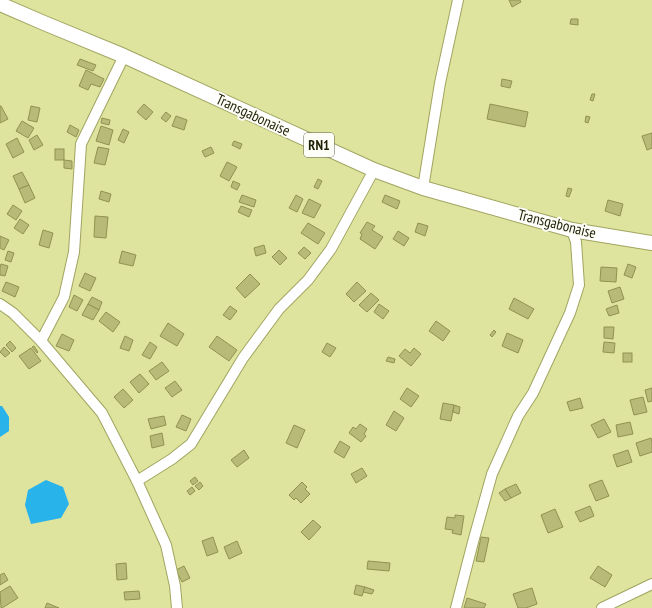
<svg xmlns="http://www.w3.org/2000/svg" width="652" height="608" font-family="'PT Sans Narrow',sans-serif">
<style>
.water{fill:#29b3eb}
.building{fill:#b7bb77;stroke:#909350}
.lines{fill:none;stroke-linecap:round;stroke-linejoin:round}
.minor-casing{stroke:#a1a561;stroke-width:12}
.highway-casing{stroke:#a1a561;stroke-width:16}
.minor{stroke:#fff;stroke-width:10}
.highway{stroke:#fff;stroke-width:14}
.labels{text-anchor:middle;stroke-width:4;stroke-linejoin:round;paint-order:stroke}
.shield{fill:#fefef8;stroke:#62634d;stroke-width:1}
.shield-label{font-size:14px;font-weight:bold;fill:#1f2004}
.street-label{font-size:15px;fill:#1f2004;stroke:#fefef8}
</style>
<rect width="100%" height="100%" fill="#dee39d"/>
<g class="water">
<polygon points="0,406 2,406 9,417 9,431 0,437"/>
<polygon points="46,480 63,487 69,504 61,518 31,524 25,505 28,490"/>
</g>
<g class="building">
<polygon points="509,0 520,0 521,2 512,7"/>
<polygon points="571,19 578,19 578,25 570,24"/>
<polygon points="80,59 96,65 93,71 77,65"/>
<polygon points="86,70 104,79 100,87 91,84 88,90 79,86"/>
<polygon points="502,79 512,81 510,88 501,86"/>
<polygon points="592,94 595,94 593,101 590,100"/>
<polygon points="144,104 153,112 146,120 137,112"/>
<polygon points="490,104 528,112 525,127 487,119"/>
<polygon points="0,106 1,106 8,119 0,123"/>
<polygon points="31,106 40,108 37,122 28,120"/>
<polygon points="166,112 171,116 166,122 161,118"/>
<polygon points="176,116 187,120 184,130 172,126"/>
<polygon points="586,116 590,117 588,123 585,122"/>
<polygon points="102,118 110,120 109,125 101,123"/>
<polygon points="22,121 34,128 28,138 16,131"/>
<polygon points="70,125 79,130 76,137 67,132"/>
<polygon points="101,126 113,130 109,145 96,141"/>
<polygon points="123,129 129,132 124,143 118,140"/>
<polygon points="652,133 652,148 647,150 642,136"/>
<polygon points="37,135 43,145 34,150 29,140"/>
<polygon points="17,138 24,152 13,158 6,144"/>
<polygon points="234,141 242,144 240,149 232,145"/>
<polygon points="98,147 109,149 105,165 94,163"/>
<polygon points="211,147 214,153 205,157 202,151"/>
<rect x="55" y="149" width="9" height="11"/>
<polygon points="64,160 72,161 72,169 64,168"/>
<polygon points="227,162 237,167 229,181 220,176"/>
<polygon points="22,172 29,185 19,189 13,176"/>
<polygon points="318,179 322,181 318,189 314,187"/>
<polygon points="233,181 240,184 237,190 231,187"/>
<polygon points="29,185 35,198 25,203 19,189"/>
<polygon points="568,188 572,189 569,197 566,196"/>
<polygon points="101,191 111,194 109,202 99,199"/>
<polygon points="242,195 256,200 254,207 239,202"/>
<polygon points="296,195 303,199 297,212 289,208"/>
<polygon points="385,195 400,201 397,209 382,202"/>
<polygon points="309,199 321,205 314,218 302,213"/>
<polygon points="608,200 623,204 620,216 605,211"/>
<polygon points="13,205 22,211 16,220 7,214"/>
<polygon points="241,206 252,210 249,217 238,212"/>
<polygon points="95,216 108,217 106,238 94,237"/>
<polygon points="20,219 29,225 23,234 14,228"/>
<polygon points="367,222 375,226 372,230 383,237 375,249 360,239 362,234 360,233"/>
<polygon points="308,223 325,233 318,244 301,233"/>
<polygon points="418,223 428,226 425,236 415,232"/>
<polygon points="43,230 53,233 49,248 39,245"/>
<polygon points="398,231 409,238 404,246 393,239"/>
<polygon points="0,236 9,240 4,250 0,248"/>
<polygon points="264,245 266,253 256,256 254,248"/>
<polygon points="304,247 311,253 305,259 298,253"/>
<polygon points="279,250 287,258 280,265 272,257"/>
<polygon points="8,251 14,253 11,262 5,260"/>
<polygon points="122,251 136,255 133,266 119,263"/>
<polygon points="1,264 8,266 5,276 0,275 0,267"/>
<polygon points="628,264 636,267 632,278 624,275"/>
<polygon points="601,267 617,268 616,282 600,281"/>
<polygon points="85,273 96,278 90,291 79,286"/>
<polygon points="250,274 260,284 245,298 236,288"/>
<polygon points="6,282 19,287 15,297 2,291"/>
<polygon points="357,282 366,291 354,302 346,294"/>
<polygon points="620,287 624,299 612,303 608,291"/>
<polygon points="371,293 379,300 367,312 359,305"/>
<polygon points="74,295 83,300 77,311 69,307"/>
<polygon points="92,297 102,302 99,310 88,304"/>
<polygon points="514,298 534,309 528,319 509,309"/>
<polygon points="88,304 99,310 93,320 82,315"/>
<polygon points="379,304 389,311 383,319 374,312"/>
<polygon points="617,305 619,313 609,316 606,309"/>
<polygon points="230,306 237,311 230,320 223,315"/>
<polygon points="106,312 120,322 113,332 99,321"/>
<polygon points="436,321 450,331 443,341 429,331"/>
<polygon points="168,323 184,334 177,346 160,336"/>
<polygon points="604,327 614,327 613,339 604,338"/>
<polygon points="494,330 496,332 492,337 490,335"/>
<polygon points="507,333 523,340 518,353 502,346"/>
<polygon points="62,334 74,340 69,351 56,346"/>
<polygon points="125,336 133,340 129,351 120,348"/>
<polygon points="217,336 237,350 229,361 209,347"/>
<polygon points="10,341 16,348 12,352 6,345"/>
<polygon points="150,342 157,347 150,359 142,355"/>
<polygon points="604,342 615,343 614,353 603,352"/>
<polygon points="327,343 336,348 330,357 322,352"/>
<polygon points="34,346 38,352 37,353 32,347"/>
<polygon points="4,347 10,353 5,357 0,352"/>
<polygon points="31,348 41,361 29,369 19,356"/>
<polygon points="414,348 421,354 411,366 399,356 405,349 410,353"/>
<rect x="623" y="353" width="9" height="9"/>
<polygon points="388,357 395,359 394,363 386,361"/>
<polygon points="162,362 169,371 156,380 149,371"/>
<polygon points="140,374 149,384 139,393 130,382"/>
<polygon points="175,381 182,390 172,397 165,388"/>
<polygon points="407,388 419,396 411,407 400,399"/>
<polygon points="652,388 652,401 648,402 645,390"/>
<polygon points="123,389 133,400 124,408 114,397"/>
<polygon points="643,397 647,412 634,415 630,400"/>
<polygon points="580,398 583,408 570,411 567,402"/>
<polygon points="443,403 454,405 451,421 440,419"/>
<polygon points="454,405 460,407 459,414 453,412"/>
<polygon points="394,411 404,418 396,431 386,425"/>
<polygon points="182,415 191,419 186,431 176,427"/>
<polygon points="164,416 166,425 151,429 148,419"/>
<polygon points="604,419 611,432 598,438 591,425"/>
<polygon points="630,422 633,434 618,437 616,425"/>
<polygon points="360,424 367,429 364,434 366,436 361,442 349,433 353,427 356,429"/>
<polygon points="294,425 305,430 297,448 286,443"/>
<polygon points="162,433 164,445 152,448 150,436"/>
<polygon points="651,438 652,442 652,452 640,456 636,443"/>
<polygon points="340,441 350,447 344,458 334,452"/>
<polygon points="244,450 249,458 237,467 231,460"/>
<polygon points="628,450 632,462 617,467 613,455"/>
<polygon points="362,468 367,476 356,483 351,474"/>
<polygon points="195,477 198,481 193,485 190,481"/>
<polygon points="602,480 609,496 596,501 589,485"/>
<polygon points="200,482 203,486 199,490 195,486"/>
<polygon points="302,482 307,487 305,489 310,494 301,503 296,498 294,500 289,495"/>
<polygon points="516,484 521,493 511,498 505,489"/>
<polygon points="192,487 195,491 190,495 187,491"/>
<polygon points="505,489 511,498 505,501 499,493"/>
<polygon points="590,506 594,516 580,522 575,512"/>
<polygon points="555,509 563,527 548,533 541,515"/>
<polygon points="455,515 464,516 461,535 452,533 453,530 445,529 447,517 455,518"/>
<polygon points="313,520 321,527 309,540 301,532"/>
<polygon points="213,537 218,552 207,556 202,541"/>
<polygon points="481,537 489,538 484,562 476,561"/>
<polygon points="237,541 242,553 229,559 224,547"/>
<polygon points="368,561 390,563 389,571 367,569"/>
<polygon points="126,563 127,579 117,580 116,564"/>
<polygon points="184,566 190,578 182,582 176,570"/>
<polygon points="598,566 612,575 605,587 590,578"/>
<polygon points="4,573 8,580 0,585 0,575"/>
<polygon points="356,585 365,587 362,596 354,594"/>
<polygon points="10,586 18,598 2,608 1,608 0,592"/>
<polygon points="365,587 374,590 372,594 363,592"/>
<polygon points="532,588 537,604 526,608 518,608 513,594"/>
<polygon points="139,591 140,599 125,600 124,592"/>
<polygon points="467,598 486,604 484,608 464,608"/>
<polygon points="47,603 59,608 45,608"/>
</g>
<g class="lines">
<g class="minor-casing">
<g id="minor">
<polyline points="423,188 440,83 458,0"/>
<polyline points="0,304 13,313 41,341 102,413 137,481 166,545 175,586 177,608"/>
<polyline points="41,341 64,297 74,252 81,144 124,56"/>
<polyline points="137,481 172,459 191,444 243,358 279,309 308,280 331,249 374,170"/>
<polyline points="456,608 473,542 492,474 518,416 533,393 570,313 579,285 576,242 572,230"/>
<polyline points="602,608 652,584"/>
</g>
</g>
<g class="highway-casing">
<polyline id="highway" points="0,4 44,23 124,56 374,170 423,188 572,230 652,243"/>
</g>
<use href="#minor" class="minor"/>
<use href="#highway" class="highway"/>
</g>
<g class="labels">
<rect class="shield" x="304" y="133" width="30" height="24" rx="3"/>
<g class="shield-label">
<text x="319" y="150">RN1</text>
</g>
<g class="street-label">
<text transform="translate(253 115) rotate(25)" y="5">Transgabonaise</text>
<text transform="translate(557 224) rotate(14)" y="5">Transgabonaise</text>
</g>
</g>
</svg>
